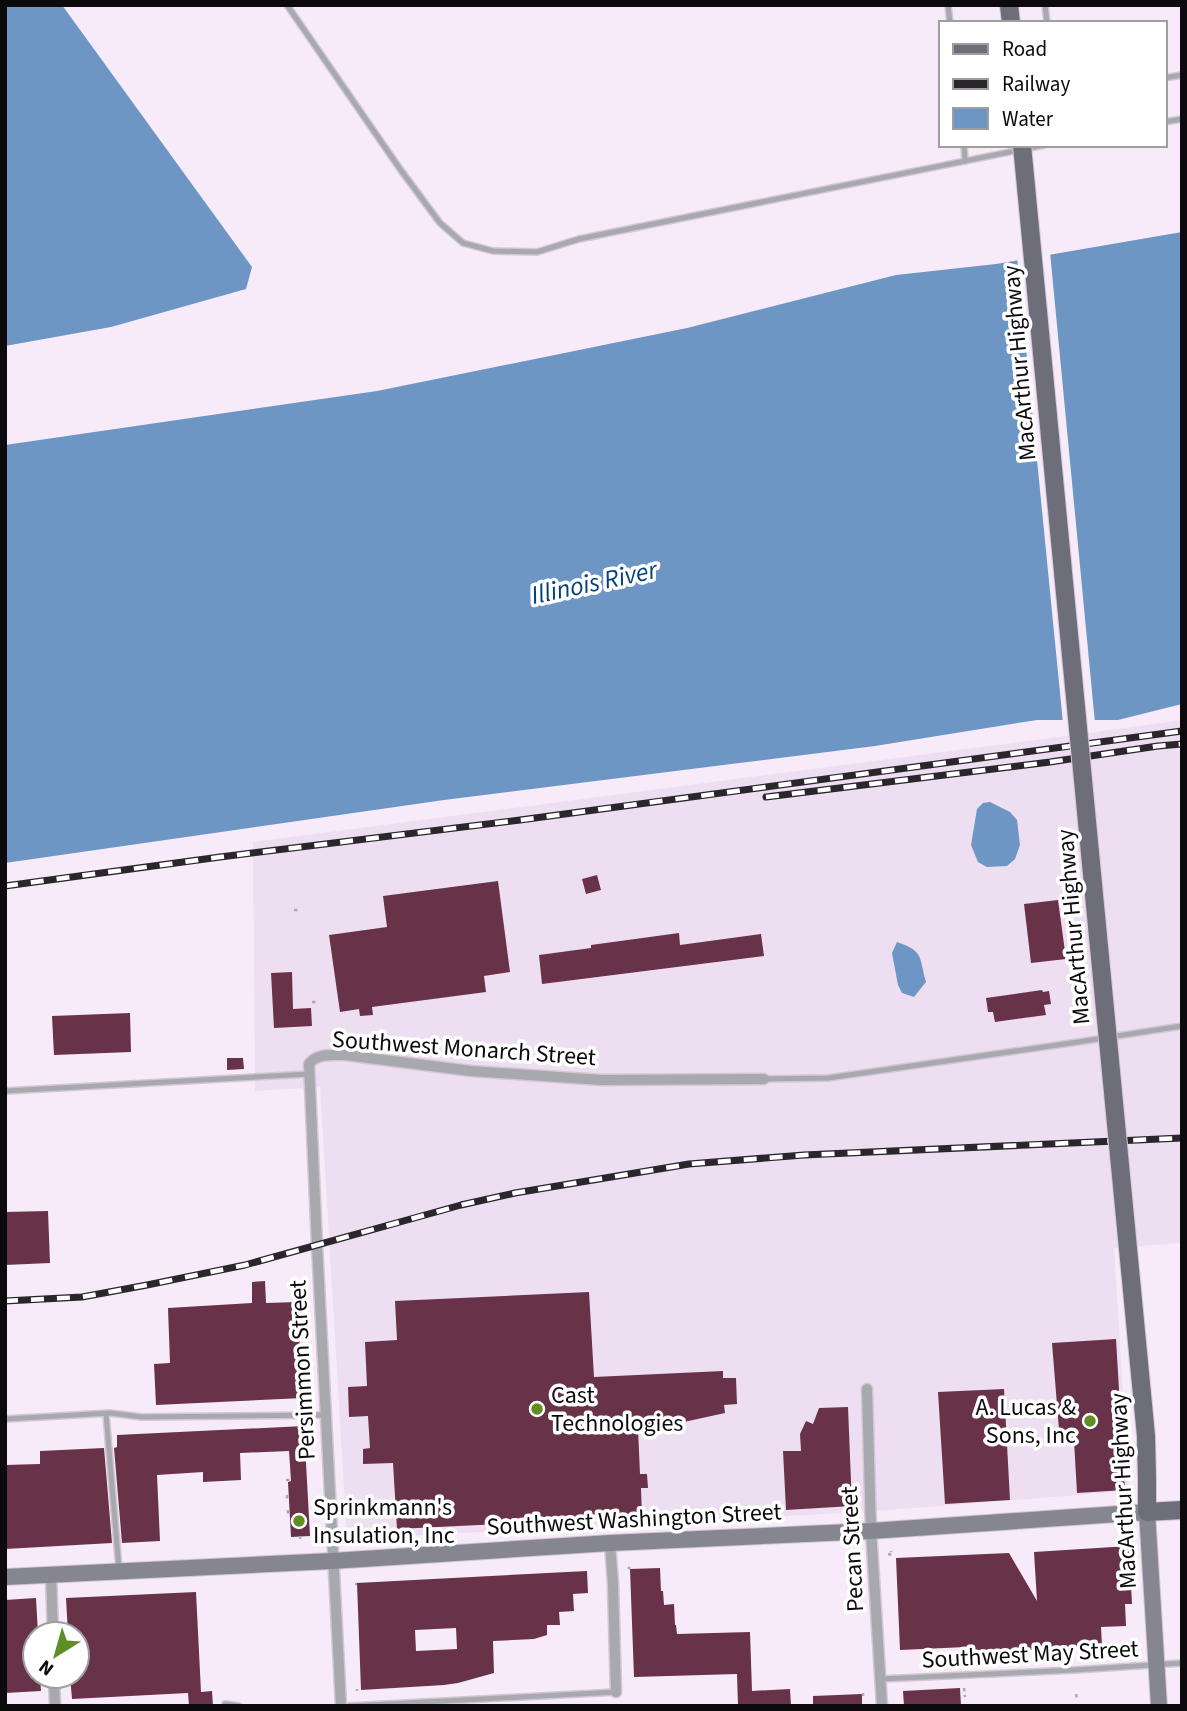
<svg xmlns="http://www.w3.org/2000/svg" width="1187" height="1711" font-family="'Source Sans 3',sans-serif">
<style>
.built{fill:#eedef1}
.water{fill:#6e96c5}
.pier{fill:#f7ebf9}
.building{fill:#683249;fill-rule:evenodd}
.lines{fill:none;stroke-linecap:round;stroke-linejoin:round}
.lane-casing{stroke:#d2c7d3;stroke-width:8}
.street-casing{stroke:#d2c7d3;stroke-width:13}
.secondary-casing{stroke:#d2c7d3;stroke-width:18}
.primary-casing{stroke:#d2c7d3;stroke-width:20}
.path{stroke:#b0a7b2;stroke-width:2.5;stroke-dasharray:3.5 3.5;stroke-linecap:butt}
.lane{stroke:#a8a8af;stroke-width:5}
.street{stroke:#a8a8af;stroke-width:10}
.secondary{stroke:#868690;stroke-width:16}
.primary{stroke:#6e6d7a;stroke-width:18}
.rail-casing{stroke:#2a262b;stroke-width:7}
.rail{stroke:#fff;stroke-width:4.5;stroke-dasharray:13;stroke-linecap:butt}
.primary-bridge-casing{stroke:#d2c7d3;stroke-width:20;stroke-linecap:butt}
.primary-bridge{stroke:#6e6d7a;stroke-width:18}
.poi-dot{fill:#5f8e24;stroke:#fff;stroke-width:2.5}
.labels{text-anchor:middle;stroke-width:7;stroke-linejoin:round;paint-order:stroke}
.street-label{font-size:24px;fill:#0d0a0e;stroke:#fff}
.poi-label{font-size:24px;fill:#0d0a0e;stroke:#fff;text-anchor:start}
.water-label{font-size:26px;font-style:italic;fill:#03417b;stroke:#fff}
</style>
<rect width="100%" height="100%" fill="#f7ebf9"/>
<polygon class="built" points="1182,720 1182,1243 1114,1248 1129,1491 862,1512 347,1539 320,1087 255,1091 253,842 1096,732"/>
<g class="water">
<polygon points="5,5 62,5 252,267 246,289 111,327 5,346"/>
<polygon points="1182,232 1182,704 1118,720 1037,720 875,746 444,800 5,863 5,445 377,391 687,328 896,275 996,264"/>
<polygon points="990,802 1010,812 1017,820 1020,845 1015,859 1007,866 987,867 978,862 971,845 977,809 983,803"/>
<path d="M 897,942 C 924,951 919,957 926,982 L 914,997 L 902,993 L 898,985 L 892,953 Z"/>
</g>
<polygon class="pier" points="1050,252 1095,723 1063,723 1017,257"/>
<g class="building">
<polygon points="597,875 601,890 586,894 582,879"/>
<polygon points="498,881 510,972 484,976 486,992 372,1007 373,1015 360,1016 359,1009 340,1012 329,935 387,927 383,896"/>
<polygon points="1058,900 1066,959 1031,963 1024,904"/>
<polygon points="679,933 680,945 761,934 764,956 542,984 539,955 591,948 591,945"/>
<polygon points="292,972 293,1009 311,1008 312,1026 274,1028 271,973"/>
<polygon points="1042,990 1043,992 1049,991 1051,1004 1044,1005 1046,1015 995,1022 993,1012 988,1012 986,998"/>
<polygon points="130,1013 131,1052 54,1055 52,1016"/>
<polygon points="227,1058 243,1058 244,1069 227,1070"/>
<polygon points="48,1211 50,1263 5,1265 5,1212"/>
<polygon points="265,1281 266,1303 297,1302 303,1398 156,1405 154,1364 170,1363 168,1308 252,1303 252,1282"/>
<polygon points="589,1292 594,1377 723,1371 723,1378 736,1378 737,1404 724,1405 725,1413 661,1427 638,1429 640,1474 647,1474 648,1488 641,1488 642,1517 397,1529 393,1463 363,1464 363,1449 370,1448 368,1416 349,1417 348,1387 367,1386 365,1342 397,1340 395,1301"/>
<polygon points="1116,1339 1125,1490 1077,1493 1074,1441 1060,1442 1052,1343"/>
<polygon points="1004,1389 1010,1500 945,1504 938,1392"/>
<polygon points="848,1407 852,1506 786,1510 783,1451 801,1451 800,1434 806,1421 813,1424 819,1408"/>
<polygon points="304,1426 310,1536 291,1537 288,1482 291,1481 289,1451 240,1453 241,1480 203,1482 203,1472 157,1475 160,1541 122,1543 114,1448 117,1447 117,1435"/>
<polygon points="104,1448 112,1543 5,1549 5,1465 40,1464 40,1451"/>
<polygon points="1129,1546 1132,1604 1125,1604 1126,1626 1101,1627 1102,1646 1030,1650 1030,1652 966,1654 966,1647 900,1650 896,1558 1009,1553 1037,1601 1034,1552"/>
<polygon points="660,1568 661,1591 663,1591 664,1605 674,1604 675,1625 676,1625 677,1634 750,1632 752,1691 790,1689 791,1706 738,1706 737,1674 634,1677 630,1569"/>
<path d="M 587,1571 L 588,1593 L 573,1594 L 574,1611 L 559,1612 L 560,1625 L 547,1625 L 547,1635 L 534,1639 L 493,1641 L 494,1673 L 458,1683 L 444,1685 L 361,1690 L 357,1583 ZM 456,1628 L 457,1649 L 416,1651 L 415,1630 Z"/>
<polygon points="196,1592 201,1692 212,1691 213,1706 189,1706 188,1693 72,1699 70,1676 77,1676 77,1634 68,1634 66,1598"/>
<polygon points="36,1598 38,1634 35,1634 35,1676 40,1676 41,1691 5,1693 5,1600"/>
<polygon points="960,1688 961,1706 904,1706 903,1691"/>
<polygon points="862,1694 862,1706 813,1706 813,1696"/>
</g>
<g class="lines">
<g class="lane-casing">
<g id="lane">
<polyline points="287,5 400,169 440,223 463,243 493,251 537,252 579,239 1044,145"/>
<polyline points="948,5 950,23"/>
<polyline points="1045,5 1047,23"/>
<polyline points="1164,78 1182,75"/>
<polyline points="1164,122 1182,119"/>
<polyline points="964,145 965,161"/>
<polyline points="764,1079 828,1078 1078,1042 1182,1026"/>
<polyline points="5,1091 309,1074"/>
<polyline points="106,1414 119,1569"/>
<polyline points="5,1419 110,1413 142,1417 325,1415"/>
<polyline points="880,1679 1075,1670 1182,1663"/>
<polyline points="225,1704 239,1706"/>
<polyline points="349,1706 616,1692"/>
</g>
</g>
<g class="street-casing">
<g id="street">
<polyline points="867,1389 871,1531 882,1706"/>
<polyline points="610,1543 613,1584 616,1692"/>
<polyline points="51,1575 53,1634"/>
<polyline points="54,1676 55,1706"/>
<path d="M 341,1706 L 317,1245 L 309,1064 C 317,1053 332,1055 345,1055 L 471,1071 L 601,1080 L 764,1079"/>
</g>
</g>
<g class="secondary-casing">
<polyline id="secondary" points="5,1577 332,1561 610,1543 871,1531 1147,1512 1159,1706"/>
</g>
<g class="primary-casing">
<g id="primary">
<polyline points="1009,5 1011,23"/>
<polyline points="1147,1479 1147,1512 1182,1510"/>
</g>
</g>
<g class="path">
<polyline points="294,910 301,910"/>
<polyline points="312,1002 317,1002"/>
<polyline points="286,1480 291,1480"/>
<polyline points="287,1495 287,1500"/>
<polyline points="288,1510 288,1516"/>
<polyline points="300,1536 300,1539"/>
<polyline points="888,1554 892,1555 891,1551"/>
<polyline points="628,1567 630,1569"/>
<polyline points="355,1584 357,1584"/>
<polyline points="964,1688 965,1697"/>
<polyline points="357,1689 357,1691"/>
<polyline points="863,1693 863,1696"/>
<polyline points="1076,1694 1077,1699"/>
<polyline points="1084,1704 1084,1706"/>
</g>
<use href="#lane" class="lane"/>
<use href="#street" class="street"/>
<use href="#secondary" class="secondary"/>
<use href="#primary" class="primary"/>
<g class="rail-casing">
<g id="rail">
<polyline points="766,797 1050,762 1158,746 1182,744"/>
<polyline points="5,886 220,857 520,820 1182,731"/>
<polyline points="5,1301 82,1297 147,1285 245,1265 461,1205 515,1193 689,1164 804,1155 1182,1138"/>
</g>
</g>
<use href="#rail" class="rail"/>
<g class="primary-bridge-casing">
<polyline id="primary-bridge" points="1022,145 1146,1436 1147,1479"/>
</g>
<use href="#primary-bridge" class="primary-bridge"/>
</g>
<g class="poi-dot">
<circle cx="537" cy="1409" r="7"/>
<circle cx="1090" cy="1421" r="7"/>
<circle cx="299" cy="1521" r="7"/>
</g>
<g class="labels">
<g class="street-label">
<text transform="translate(1019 363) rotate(-95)" y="8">MacArthur Highway</text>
<text transform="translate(1073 927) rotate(-95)" y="8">MacArthur Highway</text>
<text transform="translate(464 1048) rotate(4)" y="8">Southwest Monarch Street</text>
<text transform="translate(302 1370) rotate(-93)" y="8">Persimmon Street</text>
<text transform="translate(1123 1491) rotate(-93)" y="8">MacArthur Highway</text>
<text transform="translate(634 1519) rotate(-3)" y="8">Southwest Washington Street</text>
<text transform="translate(852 1549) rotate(-93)" y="8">Pecan Street</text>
<text transform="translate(1030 1654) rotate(-3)" y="8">Southwest May Street</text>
</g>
<g class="poi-label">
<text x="551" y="1403">Cast<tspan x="551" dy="28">Technologies</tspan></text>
<text x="1076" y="1415" text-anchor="end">A. Lucas &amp;<tspan x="1076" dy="28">Sons, Inc</tspan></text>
<text x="313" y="1515">Sprinkmann's<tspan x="313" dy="28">Insulation, Inc</tspan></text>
</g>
<g class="water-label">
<text transform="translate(594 582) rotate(-12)" y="9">Illinois River</text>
</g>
</g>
<rect width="1187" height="1711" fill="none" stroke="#0d0a0e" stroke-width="14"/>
<rect x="939" y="21" width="228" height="126" fill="#ffffff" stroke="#9e9d9f" stroke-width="2"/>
<rect x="953" y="44" width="35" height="10" fill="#6e6d7a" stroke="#9e9d9f" stroke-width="2"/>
<text x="1002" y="56" font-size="21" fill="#0d0a0e">Road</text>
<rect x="953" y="79" width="35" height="10" fill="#2a262b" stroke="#9e9d9f" stroke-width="2"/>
<text x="1002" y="91" font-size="21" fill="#0d0a0e">Railway</text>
<rect x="953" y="108" width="35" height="21" fill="#6e96c5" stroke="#9e9d9f" stroke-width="2"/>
<text x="1002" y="126" font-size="21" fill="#0d0a0e">Water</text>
<g transform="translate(56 1655) rotate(217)"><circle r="33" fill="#ffffff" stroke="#9e9d9f" stroke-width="2"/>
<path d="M0-5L12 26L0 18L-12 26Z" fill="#5f8e24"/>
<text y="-10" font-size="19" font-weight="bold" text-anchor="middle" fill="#0d0a0e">N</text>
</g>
</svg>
